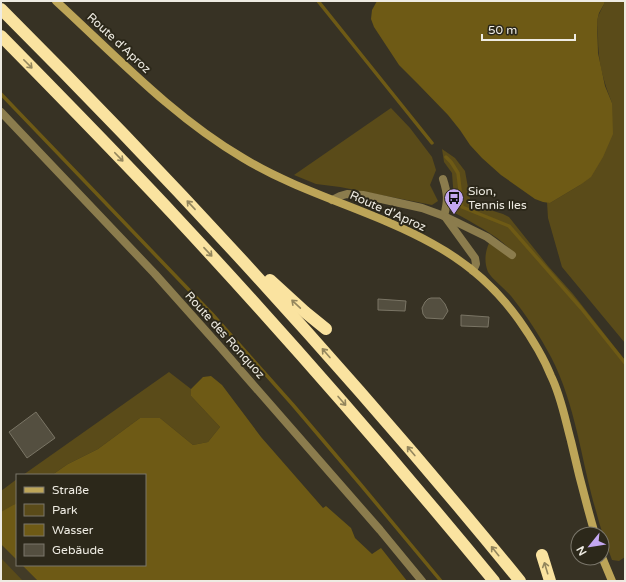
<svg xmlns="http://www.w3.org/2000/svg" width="626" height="582" font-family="'Varela Round',sans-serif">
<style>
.built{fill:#423b27}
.green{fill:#5a4b19}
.water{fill:#6e5a15}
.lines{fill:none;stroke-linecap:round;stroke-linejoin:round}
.stream{stroke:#6e5a15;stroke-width:3.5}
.building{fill:#544f40;stroke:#7a7565}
.street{stroke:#8b7c4d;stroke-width:8}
.secondary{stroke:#bda558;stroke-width:8}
.highway{stroke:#fae3a0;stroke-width:12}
.oneway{stroke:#93865d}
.labels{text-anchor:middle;stroke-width:4;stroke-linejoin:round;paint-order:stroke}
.street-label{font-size:12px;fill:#eeebe2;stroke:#2c281a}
.poi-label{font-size:12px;fill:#eeebe2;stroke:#2c281a;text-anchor:start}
</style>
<rect width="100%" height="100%" fill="#373224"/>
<polygon class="built" points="1,544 17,560 17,565 22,565 38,581 1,581"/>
<g class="green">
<path d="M 605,1 L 625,1 L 625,343 L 562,267 L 548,218 L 547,202 L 550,203 L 580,185 L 612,103 C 603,80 598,62 598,37 C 598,32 597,26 597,21 C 598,14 603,8 605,1 Z"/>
<polygon points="391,108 410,128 432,157 436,170 430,185 438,201 432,205 417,202 340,187 316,184 294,175"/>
<path d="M 442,149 L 455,158 L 465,171 L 471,204 L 503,214 L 509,217 L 548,266 L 573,294 L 625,360 L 625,557 L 619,561 L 612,560 C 606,544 600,527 596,511 C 581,460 576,405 551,357 C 540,336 526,315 511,296 C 505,289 492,279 488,272 C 484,262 485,252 489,243 L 513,259 L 514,253 C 497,235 476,225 455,213 L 452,173 L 444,162 Z"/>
<polygon points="169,372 191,389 191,396 220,427 208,442 193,445 160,418 140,418 98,449 68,464 52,475 23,475"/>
<polygon points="17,479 17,503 14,505 17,512 17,560 1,544 1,491"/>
<polygon points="1,558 23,581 1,581"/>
</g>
<g class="water">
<polygon points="377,1 605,1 604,4 599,13 597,21 598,53 605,86 612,103 613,134 603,157 591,177 580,185 550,203 543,202 535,199 501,175 482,158 470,145 460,130 448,115 418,84 399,65 374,27 371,19 372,10"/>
<polygon points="211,376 222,385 261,437 323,508 326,506 351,528 355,538 372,554 381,548 407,581 38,581 22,565 145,565 145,475 52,475 68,464 98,449 140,418 160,418 193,445 208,442 220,427 191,396 191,389 203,377"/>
<polygon points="17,503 17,560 1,544 1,512"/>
</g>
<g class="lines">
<g class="stream">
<polyline points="318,1 432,143"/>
<polyline points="1,94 212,314 293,405 361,485 441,581"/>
<polyline points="446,157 451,162 458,173 462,207 509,226 581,308 625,363"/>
</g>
</g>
<g class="building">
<polygon points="431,298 440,298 445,304 448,311 443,319 426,318 423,314 422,308 425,302 428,299"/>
<polygon points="378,299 406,301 405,311 378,310"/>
<polygon points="461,315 489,317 488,327 461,326"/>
<polygon points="36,412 55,438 27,458 9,432"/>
</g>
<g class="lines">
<g class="street">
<polyline points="1,112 155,274 221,348 380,530 422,581"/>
<path d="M 443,179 C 448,194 448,201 444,216"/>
<polyline points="332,200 340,196 347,194 363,195 422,208 444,216 487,237 512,255"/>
<polyline points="446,218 475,258 476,264 473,271"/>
</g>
<g class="secondary">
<path d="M 56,1 C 116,56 173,117 243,158 C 302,194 372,210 433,244 C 466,262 497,289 519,320 C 531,337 543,356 551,376 C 561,396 565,419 571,441 C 578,472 586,503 595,534"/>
<polyline points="602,557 612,581"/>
</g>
<g class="highway">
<path d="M 1,9 C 183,191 357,381 520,581"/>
<path d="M 1,36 C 59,95 117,154 173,214 C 284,333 391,456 494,581"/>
<polyline points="270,280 305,312 326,329"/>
<polyline points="542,555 550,581"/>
</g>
</g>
<defs><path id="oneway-shaft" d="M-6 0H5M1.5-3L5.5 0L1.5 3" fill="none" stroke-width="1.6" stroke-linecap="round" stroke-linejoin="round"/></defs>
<g class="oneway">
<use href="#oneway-shaft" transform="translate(28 64) rotate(45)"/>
<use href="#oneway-shaft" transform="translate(119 157) rotate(46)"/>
<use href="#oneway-shaft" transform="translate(191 205) rotate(-133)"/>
<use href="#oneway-shaft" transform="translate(208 252) rotate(47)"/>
<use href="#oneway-shaft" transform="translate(296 304) rotate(-137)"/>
<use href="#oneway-shaft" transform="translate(326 353) rotate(-131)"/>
<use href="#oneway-shaft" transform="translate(342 401) rotate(49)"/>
<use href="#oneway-shaft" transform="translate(411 451) rotate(-130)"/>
<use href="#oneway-shaft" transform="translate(495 551) rotate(-129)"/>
<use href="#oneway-shaft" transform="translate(546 568) rotate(-107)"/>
</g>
<defs>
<g id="bus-pin" transform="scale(1)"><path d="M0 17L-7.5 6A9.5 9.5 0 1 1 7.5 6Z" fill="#c4a7f1" stroke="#2c281a"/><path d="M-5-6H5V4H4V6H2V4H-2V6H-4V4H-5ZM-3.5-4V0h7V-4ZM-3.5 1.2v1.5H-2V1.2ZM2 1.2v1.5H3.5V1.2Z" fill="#111"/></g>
</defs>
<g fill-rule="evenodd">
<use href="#bus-pin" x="454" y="198"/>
</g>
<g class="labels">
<g class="street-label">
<text transform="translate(119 43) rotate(43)" y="4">Route d'Aproz</text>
<text transform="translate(388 211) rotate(24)" y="4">Route d'Aproz</text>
<text transform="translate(225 335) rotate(48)" y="4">Route des Ronquoz</text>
</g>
<g class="poi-label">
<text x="468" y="195">Sion,<tspan x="468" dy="14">Tennis Iles</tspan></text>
</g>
</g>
<rect width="626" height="582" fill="none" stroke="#eeebe2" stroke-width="4"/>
<rect x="16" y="474" width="130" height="92" fill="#2c281a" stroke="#7a766a"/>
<rect x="24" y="487" width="20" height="6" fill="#bda558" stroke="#7a766a"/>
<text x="52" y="494" font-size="12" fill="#eeebe2">Straße</text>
<rect x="24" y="504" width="20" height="12" fill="#5a4b19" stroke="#7a766a"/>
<text x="52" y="514" font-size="12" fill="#eeebe2">Park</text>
<rect x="24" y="524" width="20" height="12" fill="#6e5a15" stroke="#7a766a"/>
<text x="52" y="534" font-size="12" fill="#eeebe2">Wasser</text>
<rect x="24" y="544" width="20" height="12" fill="#544f40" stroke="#7a766a"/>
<text x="52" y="554" font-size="12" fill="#eeebe2">Gebäude</text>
<g transform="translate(590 546) rotate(240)"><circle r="19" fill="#2c281a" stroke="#7a766a"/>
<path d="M0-3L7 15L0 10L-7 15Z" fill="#c4a7f1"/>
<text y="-6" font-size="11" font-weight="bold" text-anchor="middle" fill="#eeebe2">N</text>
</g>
<path d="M482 34v6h93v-6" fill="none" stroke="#eeebe2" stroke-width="2"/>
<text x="488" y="34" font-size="12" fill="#eeebe2" stroke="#2c281a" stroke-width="3" paint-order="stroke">50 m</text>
</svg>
